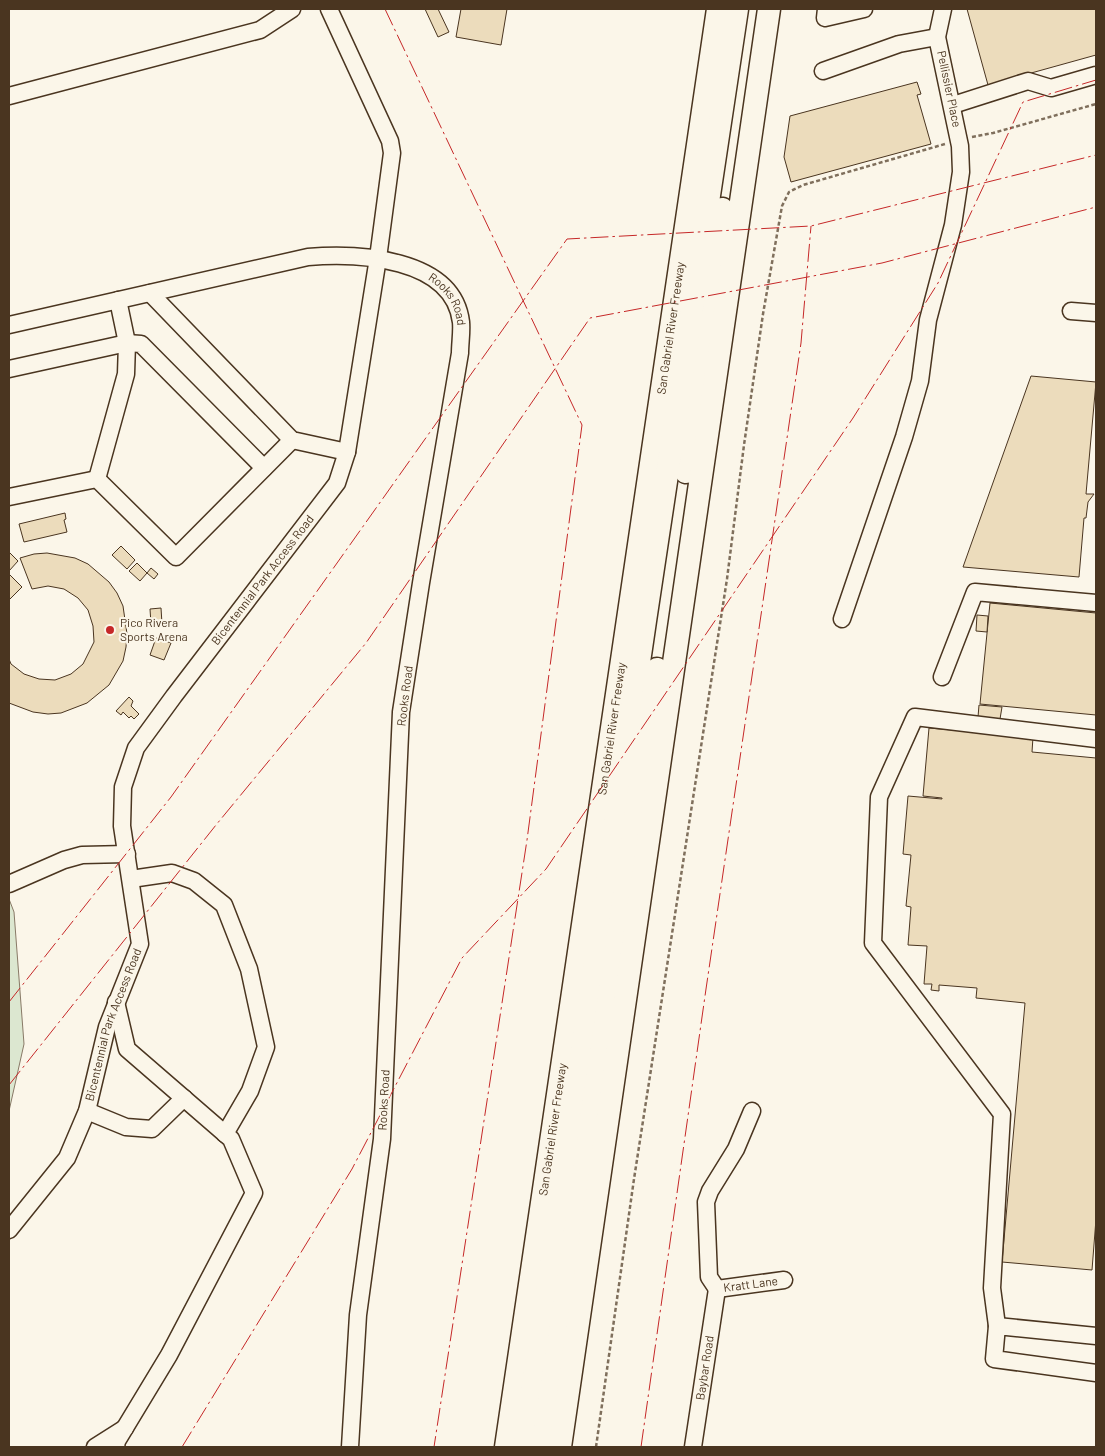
<svg xmlns="http://www.w3.org/2000/svg" width="1105" height="1456" font-family="Barlow,sans-serif">
<style>
.green{fill:#dce7d0;stroke:#887966}
.building{fill:#ecdcbc;stroke:#4a3520}
.lines{fill:none;stroke-linecap:round;stroke-linejoin:round}
.minor-casing{stroke:#4a3520;stroke-width:19}
.highway-casing{stroke:#4a3520;stroke-width:25}
.path{stroke:#7f6f5c;stroke-width:2.5;stroke-dasharray:4 2.5;stroke-linecap:butt}
.minor{stroke:#fbf6e9;stroke-width:16}
.highway{stroke:#fbf6e9;stroke-width:22}
.power{stroke:#c62828;stroke-width:1;stroke-dasharray:18 4 2.5 4;stroke-linecap:butt}
.poi-dot{fill:#c62828;stroke:#fbf6e9;stroke-width:2}
.labels{text-anchor:middle;stroke-width:4;stroke-linejoin:round;paint-order:stroke}
.street-label{font-size:12px;fill:#4a3520;stroke:#fbf6e9}
.poi-label{font-size:12px;fill:#4a3520;stroke:#fbf6e9;text-anchor:start}
</style>
<rect width="100%" height="100%" fill="#fbf6e9"/>
<polygon class="green" points="9,899 14,912 24,1044 9,1111"/>
<g class="building">
<polygon points="425,9 438,9 449,32 438,37"/>
<polygon points="461,9 507,9 501,45 456,37"/>
<polygon points="967,9 1096,9 1096,55 988,85"/>
<polygon points="917,82 921,94 917,95 931,144 791,182 784,157 790,116"/>
<polygon points="1031,376 1096,382 1086,494 1094,494 1088,502 1086,518 1084,518 1079,577 963,567"/>
<polygon points="65,513 66,519 64,520 67,532 24,542 19,524"/>
<polygon points="121,546 135,560 127,569 112,555"/>
<polygon points="9,552 18,561 9,571"/>
<polygon points="47,553 75,558 88,564 109,582 117,593 123,606 127,634 126,647 123,661 109,685 87,703 61,713 48,714 33,712 9,703 9,659 11,664 24,674 39,679 55,680 71,674 83,664 94,642 93,626 88,610 78,598 64,589 48,586 32,589 20,558 34,554"/>
<polygon points="137,563 147,573 151,568 158,574 154,579 147,573 140,581 129,571"/>
<polygon points="9,574 22,587 9,600"/>
<polygon points="990,603 1096,613 1096,715 980,704"/>
<polygon points="161,608 162,624 151,624 150,609"/>
<polygon points="977,615 988,616 987,632 976,631"/>
<polygon points="156,638 171,643 164,660 150,655"/>
<polygon points="129,697 133,701 131,706 139,714 134,719 131,716 129,718 123,712 121,715 116,711"/>
<polygon points="979,705 1002,707 1000,719 978,717"/>
<polygon points="929,728 1033,737 1032,752 1096,758 1096,1219 1092,1270 1002,1262 1025,1003 976,998 977,988 939,985 939,991 931,990 932,984 924,984 927,946 908,945 911,907 906,906 911,855 903,854 908,796 942,799 942,798 923,796"/>
</g>
<g class="lines">
<g class="minor-casing">
<g id="minor">
<polyline points="826,9 825,18 864,9"/>
<polyline points="823,71 899,44 937,37"/>
<polyline points="9,96 260,30 292,9"/>
<polyline points="953,105 1028,81 1051,88 1096,75"/>
<polyline points="150,293 292,440 347,452"/>
<polyline points="1071,311 1096,313"/>
<path id="s1" d="M 9,325 L 308,257 C 357,253 453,257 461,322 C 462,332 460,343 460,353 L 421,583 L 401,712 L 382,1139 L 358,1315 L 350,1447"/>
<polyline points="9,369 127,343 141,344 264,468"/>
<polyline points="97,479 126,374 127,343 118,300"/>
<polyline points="9,497 97,479 176,557 292,440"/>
<polyline points="842,619 904,437 920,381 928,320 953,225 961,172 960,146 937,37 943,9"/>
<polyline points="942,677 975,592 1096,603"/>
<polyline points="131,879 172,873 194,881 224,905 249,969 266,1047 250,1091 225,1134"/>
<polyline points="9,884 64,860 82,855 127,854"/>
<polyline points="87,1111 126,1127 152,1129 184,1098"/>
<path id="s2" d="M 9,1230 L 67,1158 L 87,1111 L 107,1027 L 140,944 L 122,826 L 123,787 L 136,748 L 174,696 L 337,483 L 347,452 L 378,258 L 392,153 L 390,141 L 329,9"/>
<polyline points="717,1289 709,1277 706,1202 710,1191 736,1149 752,1111"/>
<path id="s3" d="M 717,1289 L 784,1280"/>
<polyline points="997,1326 992,1288 1002,1114 873,943 879,797 915,717 1096,739"/>
<polyline points="1096,1336 997,1326 994,1359 1096,1373"/>
<polyline points="95,1447 125,1428"/>
<polyline points="116,1447 117,1441 169,1355 254,1193 231,1139 127,1049 116,1002"/>
<path id="s4" d="M 693,1447 L 717,1289"/>
</g>
</g>
<g class="highway-casing">
<g id="highway">
<polyline points="686,472 722,209"/>
<path id="s5" d="M 506,1447 L 718,9"/>
<polyline points="524,1447 645,621 737,9"/>
<polyline points="542,1447 563,1312 657,669"/>
<polyline points="560,1447 769,9"/>
</g>
</g>
<g class="path">
<polyline points="972,137 993,133 1096,104"/>
<polyline points="596,1447 634,1179 727,579 744,445 763,314 782,206 789,192 803,185 945,144"/>
</g>
<use href="#minor" class="minor"/>
<use href="#highway" class="highway"/>
<g class="power">
<polyline points="385,9 582,425 527,840 434,1447"/>
<polyline points="9,1002 171,797 567,239 811,226 1096,155"/>
<polyline points="9,1085 216,825 366,643 590,318 882,263 1096,207"/>
<polyline points="182,1447 352,1169 462,958 546,869 853,418 938,283 1023,102 1096,80"/>
<polyline points="641,1447 706,989 801,343 811,226"/>
</g>
</g>
<circle class="poi-dot" cx="110" cy="630" r="5"/>
<g class="labels">
<g class="street-label">
<text transform="translate(949 89) rotate(78)" y="4">Pellissier Place</text>
<text dy="4" stroke="none"><textPath href="#s1" startOffset="462">Rooks Road</textPath></text>
<text dy="4" stroke="none"><textPath href="#s5" startOffset="1131">San Gabriel River Freeway</textPath></text>
<text dy="4" stroke="none"><textPath href="#s2" startOffset="729">Bicentennial Park Access Road</textPath></text>
<text transform="translate(405 696) rotate(-83)" y="4">Rooks Road</text>
<text dy="4" stroke="none"><textPath href="#s5" startOffset="726">San Gabriel River Freeway</textPath></text>
<text dy="4" stroke="none"><textPath href="#s2" startOffset="234">Bicentennial Park Access Road</textPath></text>
<text transform="translate(384 1100) rotate(-87)" y="4">Rooks Road</text>
<text dy="4" stroke="none"><textPath href="#s5" startOffset="321">San Gabriel River Freeway</textPath></text>
<text dy="4" stroke="none"><textPath href="#s3" startOffset="34">Kratt Lane</textPath></text>
<text dy="4" stroke="none"><textPath href="#s4" startOffset="80">Baybar Road</textPath></text>
</g>
<g class="poi-label">
<text x="120" y="627">Pico Rivera<tspan x="120" dy="14">Sports Arena</tspan></text>
</g>
</g>
<rect width="1105" height="1456" fill="none" stroke="#4a3520" stroke-width="20"/>
</svg>
